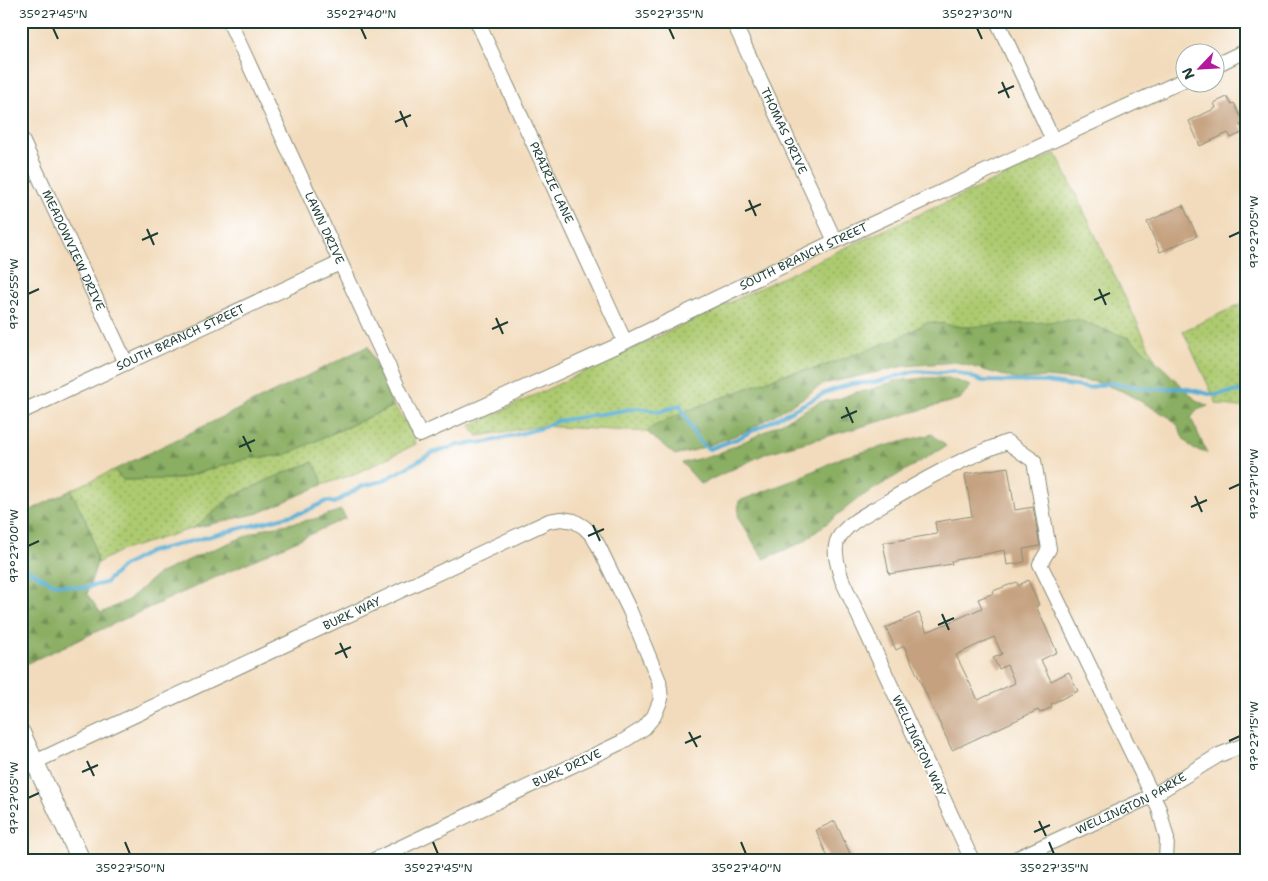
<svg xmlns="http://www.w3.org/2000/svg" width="1268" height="881" font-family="'Shantell Sans',sans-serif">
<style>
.grass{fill:url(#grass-dots);stroke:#668452}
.forest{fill:url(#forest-firs);stroke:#54764b}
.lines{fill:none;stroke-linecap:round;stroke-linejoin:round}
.stream{stroke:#57afd4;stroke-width:4}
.building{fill:#c5a17f;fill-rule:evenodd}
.minor-casing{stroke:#888c78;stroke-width:16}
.major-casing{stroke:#888c78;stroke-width:20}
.minor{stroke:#fff;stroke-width:14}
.major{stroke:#fff;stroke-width:18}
.ticks{fill:none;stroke:#1f3d34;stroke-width:2}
.labels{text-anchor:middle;stroke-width:4;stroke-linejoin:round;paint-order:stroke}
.street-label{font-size:12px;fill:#1f3d34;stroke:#fff}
.neatline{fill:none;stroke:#1f3d34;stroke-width:2}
.ticks-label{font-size:12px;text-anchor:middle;fill:#1f3d34}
</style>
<defs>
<pattern id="grass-dots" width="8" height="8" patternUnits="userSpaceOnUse" patternTransform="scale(1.25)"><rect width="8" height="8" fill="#adca70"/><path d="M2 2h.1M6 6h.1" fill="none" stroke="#8ca55d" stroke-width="1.8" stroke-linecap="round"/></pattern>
<pattern id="forest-firs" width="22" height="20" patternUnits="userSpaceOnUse" patternTransform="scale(1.25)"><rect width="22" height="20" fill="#8aae62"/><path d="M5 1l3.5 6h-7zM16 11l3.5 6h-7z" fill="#708f52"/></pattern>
</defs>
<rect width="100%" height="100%" fill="#fff"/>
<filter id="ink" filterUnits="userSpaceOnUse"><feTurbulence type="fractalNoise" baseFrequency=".02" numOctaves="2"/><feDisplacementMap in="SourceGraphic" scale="10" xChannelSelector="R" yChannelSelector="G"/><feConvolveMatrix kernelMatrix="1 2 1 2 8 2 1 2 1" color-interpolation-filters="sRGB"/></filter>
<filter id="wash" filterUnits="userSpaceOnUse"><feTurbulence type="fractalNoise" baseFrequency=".0096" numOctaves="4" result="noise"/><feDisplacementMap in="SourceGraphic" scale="20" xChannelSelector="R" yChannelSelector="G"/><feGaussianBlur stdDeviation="1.12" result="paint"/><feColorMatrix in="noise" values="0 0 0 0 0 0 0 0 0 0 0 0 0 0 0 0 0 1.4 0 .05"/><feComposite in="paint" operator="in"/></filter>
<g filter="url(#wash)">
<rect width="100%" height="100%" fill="#f2dbbc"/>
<g class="grass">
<polygon points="1056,153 1155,360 1129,338 964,327 928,322 897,339 818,368 785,374 652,427 647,432 540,426 478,436 470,426 840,250"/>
<polygon points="1247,301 1247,408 1217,404 1183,331"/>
<polygon points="394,406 412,431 416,444 355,474 322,485 321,477 313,462 284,473 233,496 194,528 120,551 97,563 91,532 71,490 114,470 123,480 178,479 246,459 285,455"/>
</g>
<g class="forest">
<polygon points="1078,320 1129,338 1155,360 1196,400 1208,406 1197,410 1191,418 1207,453 1193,449 1183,438 1179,427 1169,417 1122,391 1097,382 1046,377 1019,380 956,362 905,366 823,384 803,398 747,431 696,450 675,455 647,432 652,427 686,411 785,374 818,368 897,339 928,322 964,327"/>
<polygon points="368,346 393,406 285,455 246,459 178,479 123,480 114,470"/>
<polygon points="924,378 949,378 971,386 960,399 767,453 701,484 682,463 717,454 754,437 820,402 838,399 856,392 867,391 895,381"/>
<polygon points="932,434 946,446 859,498 803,542 764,559 738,518 739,501 794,480 843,457"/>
<polygon points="313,462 321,477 322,485 259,513 194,528 233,496 284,473"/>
<polygon points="71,490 91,532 97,563 87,594 101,613 128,600 158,574 204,553 266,528 314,519 341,510 346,518 21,666 21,515"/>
</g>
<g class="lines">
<path class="stream" d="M 21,568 L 25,568 L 52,583 L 83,588 L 105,583 L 122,567 L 149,552 L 304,512 L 327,501 L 334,503 L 362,486 L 383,481 L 432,453 L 459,445 L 488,442 L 542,428 L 557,421 L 639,408 L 660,412 L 680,405 C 686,417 696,444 709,449 L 739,438 L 827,392 L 851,384 L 876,382 L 916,371 L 942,373 L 953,371 L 983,381 L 1046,382 L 1088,388 L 1109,383 L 1151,389 L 1184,388 L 1213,395 L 1247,390"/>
</g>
<g id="blocks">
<g class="building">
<polygon points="1227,97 1231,104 1234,103 1244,123 1240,125 1244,132 1231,138 1228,133 1200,146 1189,121 1216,108 1214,103"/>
<polygon points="1183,205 1197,236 1160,252 1147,222"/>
<polygon points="1008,467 1015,510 1033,507 1040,546 1023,549 1025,562 1007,565 1005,550 951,561 952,564 889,574 883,543 937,534 935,522 972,516 965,474"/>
<path d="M 1028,580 L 1039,605 L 1036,606 L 1057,652 L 1041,660 L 1051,681 L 1069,672 L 1078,691 L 1051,704 L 1052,707 L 1040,713 L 1038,710 L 952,750 L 904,646 L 896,650 L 886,628 L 919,613 L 927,632 L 982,608 L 978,599 L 994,593 L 993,591 L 1017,582 L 1018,586 ZM 994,637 L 1002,654 L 993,658 L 999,669 L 1007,665 L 1015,683 L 978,700 L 956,655 Z"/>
<polygon points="835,821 853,860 829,860 816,830"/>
</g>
</g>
</g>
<g filter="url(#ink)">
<use href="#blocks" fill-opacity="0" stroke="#888c78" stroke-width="1"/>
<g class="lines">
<g class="minor-casing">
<g id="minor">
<path id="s1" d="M 229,21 L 420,435 L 625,342 L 835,241 L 1186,79"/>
<path id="s2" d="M 477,21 L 625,342"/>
<path id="s3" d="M 733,21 L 835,241"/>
<polyline points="997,21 1053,140"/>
<polyline points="1216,65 1247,50"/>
<path id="s4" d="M 21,138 L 126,363"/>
<path id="s5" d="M 21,412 L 340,263"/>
<path id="s6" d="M 35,762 L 549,521 L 561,519 L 574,521 L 584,527 L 592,535 L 599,547 L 630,611 L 659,681 L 661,699 L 654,716 L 644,728 L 622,742 L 374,860"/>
<path d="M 972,860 L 842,580 C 839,570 832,550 838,539 C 847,523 865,515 880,506 C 921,481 962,458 1007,442 L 1034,461 L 1049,549 L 1040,564 L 1159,809 L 1167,839 L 1166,860"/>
<path id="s7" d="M 1013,860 L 1152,796 L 1219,755 L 1247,744"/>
</g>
</g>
<g class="major-casing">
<polyline id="major" points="21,733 81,860"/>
</g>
<use href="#minor" class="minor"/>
<use href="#major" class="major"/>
</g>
</g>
<path class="ticks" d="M 53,28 L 58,39M 361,28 L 366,39M 669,28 L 674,39M 977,28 L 982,39M 1002,82 L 1009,98M 998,93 L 1014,86M 400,111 L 407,127M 395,122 L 411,115M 749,200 L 756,216M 745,211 L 761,204M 147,229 L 154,245M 1229,237 L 1240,232M 142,240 L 158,233M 1099,289 L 1106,305M 28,294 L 39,289M 1094,300 L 1110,293M 496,318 L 503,334M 492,329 L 508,322M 846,407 L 853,423M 841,418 L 857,411M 243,436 L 251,452M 239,447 L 255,440M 1229,489 L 1240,484M 1195,496 L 1202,512M 1191,507 L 1207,500M 593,525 L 600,541M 588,536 L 604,529M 28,546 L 39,541M 942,614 L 949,630M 938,625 L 954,618M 340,643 L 347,658M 335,654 L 351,647M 689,732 L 697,747M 1229,741 L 1240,736M 685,743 L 701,736M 87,761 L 94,776M 82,772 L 98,765M 28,798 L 39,793M 1039,821 L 1046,836M 1034,832 L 1050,825M 125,842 L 130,854M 433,842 L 438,854M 741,842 L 746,854M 1049,842 L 1054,854"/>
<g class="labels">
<g class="street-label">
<text dy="4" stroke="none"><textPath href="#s3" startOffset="121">THOMAS DRIVE</textPath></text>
<text dy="4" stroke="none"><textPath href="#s2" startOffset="178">PRAIRIE LANE</textPath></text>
<text dy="4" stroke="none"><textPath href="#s1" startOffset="228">LAWN DRIVE</textPath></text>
<text dy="4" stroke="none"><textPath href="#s4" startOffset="124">MEADOWVIEW DRIVE</textPath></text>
<text dy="4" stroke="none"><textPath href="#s1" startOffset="879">SOUTH BRANCH STREET</textPath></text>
<text dy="4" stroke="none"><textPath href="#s5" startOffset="176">SOUTH BRANCH STREET</textPath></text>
<text dy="4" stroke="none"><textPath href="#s6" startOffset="350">BURK WAY</textPath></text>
<text transform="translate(919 746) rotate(65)" y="4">WELLINGTON WAY</text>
<text transform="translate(567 768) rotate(-25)" y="4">BURK DRIVE</text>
<text dy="4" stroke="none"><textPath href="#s7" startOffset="131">WELLINGTON PARKE</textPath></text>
</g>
</g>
<rect width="1268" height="881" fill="none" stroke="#fff" stroke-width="55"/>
<g transform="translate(1200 68) rotate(245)"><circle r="24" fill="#ffffff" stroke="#a5b1ae"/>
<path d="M0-4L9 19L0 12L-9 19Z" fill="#b5179e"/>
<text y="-8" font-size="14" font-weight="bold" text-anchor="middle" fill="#1f3d34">N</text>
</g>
<rect x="28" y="28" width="1212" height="826" class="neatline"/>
<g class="ticks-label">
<text x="53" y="18">35°27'45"N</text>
<text x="361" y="18">35°27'40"N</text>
<text x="669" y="18">35°27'35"N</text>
<text x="977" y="18">35°27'30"N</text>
<text transform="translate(1254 232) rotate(-90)" y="4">97°27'05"W</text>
<text transform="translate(14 294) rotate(-90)" y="4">97°26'55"W</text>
<text transform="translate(1254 484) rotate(-90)" y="4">97°27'10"W</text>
<text transform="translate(14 546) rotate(-90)" y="4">97°27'00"W</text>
<text transform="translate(1254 736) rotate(-90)" y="4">97°27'15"W</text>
<text transform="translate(14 798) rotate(-90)" y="4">97°27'05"W</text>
<text x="130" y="872">35°27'50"N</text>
<text x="438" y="872">35°27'45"N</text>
<text x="746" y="872">35°27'40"N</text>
<text x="1054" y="872">35°27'35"N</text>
</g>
</svg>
